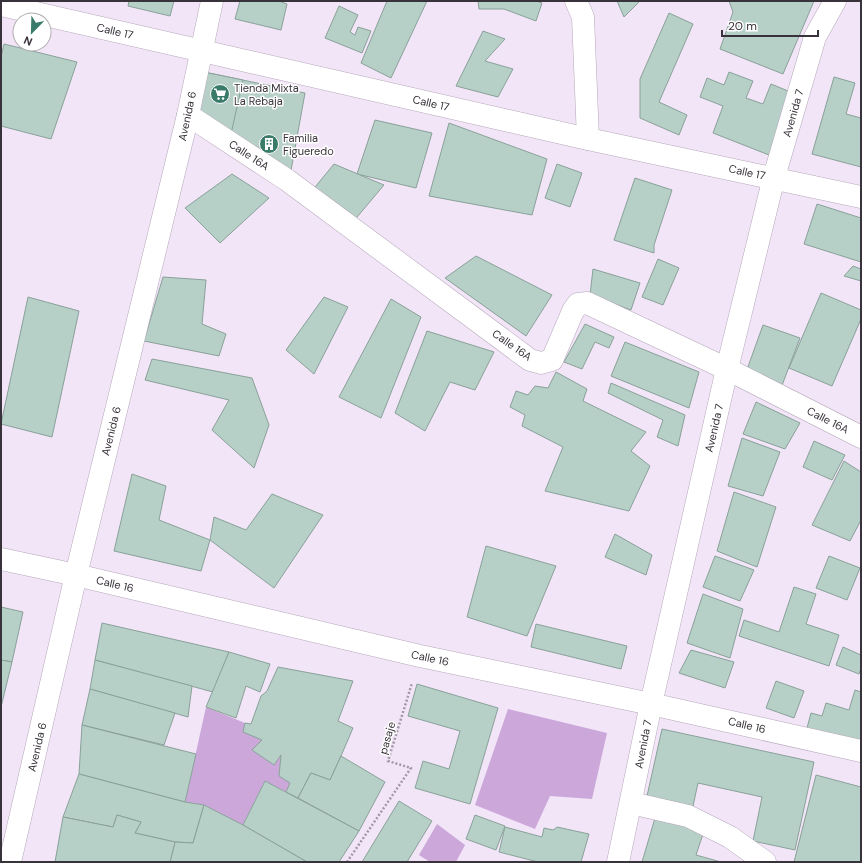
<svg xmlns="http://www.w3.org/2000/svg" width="862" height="863" font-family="'DM Sans',sans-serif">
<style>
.forest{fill:#cca7da}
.building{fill:#b6cfc7;stroke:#89a199}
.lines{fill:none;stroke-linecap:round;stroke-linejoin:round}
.street-casing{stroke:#b5a8ba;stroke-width:23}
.path{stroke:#a297a5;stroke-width:2.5;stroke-dasharray:2 2;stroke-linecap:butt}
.street{stroke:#fff;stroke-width:22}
.labels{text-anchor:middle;stroke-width:3;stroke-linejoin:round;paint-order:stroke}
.street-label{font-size:11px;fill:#38323a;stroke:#fff}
.poi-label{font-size:11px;fill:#38323a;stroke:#fff;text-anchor:start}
</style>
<rect width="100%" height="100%" fill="#f3e5f8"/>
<g class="forest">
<polygon points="206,707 245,723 243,732 262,740 252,750 274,765 281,755 279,776 290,783 286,792 265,781 243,825 204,805 185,802"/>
<polygon points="508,709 607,733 592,799 550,796 535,829 475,805"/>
<polygon points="437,824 465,845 456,862 430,862 419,855"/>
</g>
<g class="building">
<polygon points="129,1 174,1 170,16 128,6"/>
<polygon points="240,1 279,1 287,4 281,30 235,19"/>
<polygon points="387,1 427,1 391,78 361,63"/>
<polygon points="478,1 536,1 542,3 536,21 504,9 479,9"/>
<polygon points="617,1 640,1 624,17"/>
<polygon points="729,1 814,1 783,74 720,49 733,12"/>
<polygon points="339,6 358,15 350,32 355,35 358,27 371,31 362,53 325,38"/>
<polygon points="669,13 693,24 659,102 687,115 679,135 640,118 640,79"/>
<polygon points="483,31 505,39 485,61 513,69 498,97 456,86"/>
<polygon points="4,44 77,62 51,139 1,126 1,57"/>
<polygon points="204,72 305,93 290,176 196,113"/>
<polygon points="204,72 243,80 231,134 197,109"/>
<polygon points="729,72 753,81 746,98 763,104 771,84 793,93 769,155 713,133 723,106 700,97 707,78 724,85"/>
<polygon points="834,77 855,83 846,114 861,118 861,167 812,154"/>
<polygon points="375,120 432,133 416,188 357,174"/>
<polygon points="449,123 547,159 532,215 429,196"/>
<polygon points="334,164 384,185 352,223 311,192"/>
<polygon points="557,164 582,173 570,207 545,198"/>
<polygon points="232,174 269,198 220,243 185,208"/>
<polygon points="635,178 672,190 654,245 654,253 614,240"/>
<polygon points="817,204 861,218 861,262 804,244"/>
<polygon points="476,256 552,295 526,336 445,278"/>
<polygon points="658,259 679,268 663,305 642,297"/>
<polygon points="853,266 861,269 861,281 844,276"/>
<polygon points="593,269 640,283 631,310 590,295"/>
<polygon points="163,277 206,280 202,324 226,334 219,356 144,341"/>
<polygon points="821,293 861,310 861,319 832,386 789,368"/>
<polygon points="28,297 79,311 52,437 1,424"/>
<polygon points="324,297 348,307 314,374 286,350"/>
<polygon points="391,299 421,317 381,418 339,397"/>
<polygon points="585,324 614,337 609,348 595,342 582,369 564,362"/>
<polygon points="763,325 800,338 781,388 745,375"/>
<polygon points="427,331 494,352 475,390 450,382 425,431 395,413"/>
<polygon points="625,342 699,372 689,408 611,376"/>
<polygon points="152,359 252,378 269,425 254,468 212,430 229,400 145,380"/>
<polygon points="556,372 587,389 583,401 646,432 631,451 650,466 629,511 545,491 563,447 522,426 525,415 510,407 516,391 528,395 535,386 548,388"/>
<polygon points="611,383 685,415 678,446 657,437 663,420 608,393"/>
<polygon points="756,402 800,423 785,449 743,434"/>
<polygon points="742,438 780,452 763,496 728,486"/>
<polygon points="814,441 845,455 832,480 803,467"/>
<polygon points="844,461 861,472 861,520 850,541 812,525"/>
<polygon points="132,474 166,486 159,520 210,540 201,571 114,551"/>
<polygon points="734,492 776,507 757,567 717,551"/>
<polygon points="272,494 323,515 274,588 210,540 214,517 246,530"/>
<polygon points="615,534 652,555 646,575 605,557"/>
<polygon points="486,546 556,566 527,636 467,617"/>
<polygon points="715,556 754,570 740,601 703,587"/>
<polygon points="829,556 860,568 847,600 816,588"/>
<polygon points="794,587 816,594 806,624 839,635 829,666 739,636 744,620 779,632"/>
<polygon points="703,594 743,609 730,658 687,643"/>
<polygon points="1,607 23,612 12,662 1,660"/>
<polygon points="102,623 229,652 213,692 95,660"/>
<polygon points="536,624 627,646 621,669 531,647"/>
<polygon points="843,647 861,655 861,668 859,674 836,665"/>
<polygon points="691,650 734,662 725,688 679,673"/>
<polygon points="229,652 270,664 260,692 246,686 236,718 206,707"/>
<polygon points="1,660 12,662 1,707"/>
<polygon points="95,660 192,686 188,717 90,689"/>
<polygon points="278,667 353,681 338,721 353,728 341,756 330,780 311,773 298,798 286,792 290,783 279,776 281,755 274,765 252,750 262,740 243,732 245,723 251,724 261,696 267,691"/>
<polygon points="776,681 804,691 794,718 766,708"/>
<polygon points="417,684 498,708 470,804 415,788 423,761 449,769 460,731 408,716"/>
<polygon points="90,689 175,713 164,745 82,725"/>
<polygon points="855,690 861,692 861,743 807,728 811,713 822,716 826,703 849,710"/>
<polygon points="82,725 196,754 185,802 79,774"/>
<polygon points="662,729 814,762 795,850 753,841 762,797 698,783 693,806 647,796"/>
<polygon points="341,756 385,782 359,831 298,798 311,773 330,780"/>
<polygon points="79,774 185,802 204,805 193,843 175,842 135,833 141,822 117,815 113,827 63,817"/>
<polygon points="816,775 861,787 861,862 794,862"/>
<polygon points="265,781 359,831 339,862 307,862 243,825"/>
<polygon points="399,801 432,821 407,862 362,862"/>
<polygon points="204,805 243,825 307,862 170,862 175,842 193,843"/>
<polygon points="117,815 141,822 135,833 175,842 170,862 55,862 63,817 113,827"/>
<polygon points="475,815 505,826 496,850 466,839"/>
<polygon points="655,818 704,831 696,855 721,862 642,862"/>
<polygon points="505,827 542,837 544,828 553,830 557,827 589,834 581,862 538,862 499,852"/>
</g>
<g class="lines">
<g class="street-casing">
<g id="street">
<polyline points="576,1 583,17 588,139"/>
<polyline points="1,5 588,139 861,197"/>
<polyline points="188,115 287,180 530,360 541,363 552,360 573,311 578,304 587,303 727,369 861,437"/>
<polyline points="1,559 76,575 420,656 651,704 861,751"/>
<polyline points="631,803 688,816 730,837 765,862"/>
<polyline points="10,862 76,575 188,115 212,1"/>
<polyline points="618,862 651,704 727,369 774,177 815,37 835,1"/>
</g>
</g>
<polyline class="path" points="347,862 411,768 388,761 412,683"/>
<use href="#street" class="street"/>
</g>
<defs>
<g id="supermarket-disc" transform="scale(1)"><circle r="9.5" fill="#3a7a69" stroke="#fff"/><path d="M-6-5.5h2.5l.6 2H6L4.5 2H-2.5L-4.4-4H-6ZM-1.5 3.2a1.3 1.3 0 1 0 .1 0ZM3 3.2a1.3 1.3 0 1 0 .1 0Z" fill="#fff"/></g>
<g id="building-disc" transform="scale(1)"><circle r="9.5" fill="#3a7a69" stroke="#fff"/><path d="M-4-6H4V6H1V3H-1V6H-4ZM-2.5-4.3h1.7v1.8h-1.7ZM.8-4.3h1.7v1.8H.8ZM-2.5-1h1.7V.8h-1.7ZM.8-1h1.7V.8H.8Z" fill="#fff"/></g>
</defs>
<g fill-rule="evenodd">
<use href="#supermarket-disc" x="220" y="94"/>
<use href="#building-disc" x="269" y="144"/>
</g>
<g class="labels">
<g class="street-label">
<text transform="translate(115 31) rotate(13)" y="4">Calle 17</text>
<text transform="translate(431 103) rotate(13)" y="4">Calle 17</text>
<text transform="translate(793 113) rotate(-74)" y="4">Avenida 7</text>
<text transform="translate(187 116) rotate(-78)" y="4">Avenida 6</text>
<text transform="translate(249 155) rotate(33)" y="4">Calle 16A</text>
<text transform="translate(747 172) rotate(12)" y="4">Calle 17</text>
<text transform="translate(512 345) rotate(35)" y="4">Calle 16A</text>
<text transform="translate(828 420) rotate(27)" y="4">Calle 16A</text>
<text transform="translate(714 428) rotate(-77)" y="4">Avenida 7</text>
<text transform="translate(111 431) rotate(-76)" y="4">Avenida 6</text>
<text transform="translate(115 584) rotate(13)" y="4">Calle 16</text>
<text transform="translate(430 658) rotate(12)" y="4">Calle 16</text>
<text transform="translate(747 725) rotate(13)" y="4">Calle 16</text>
<text transform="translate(387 738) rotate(-74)" y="4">pasaje</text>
<text transform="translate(643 744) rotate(-79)" y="4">Avenida 7</text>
<text transform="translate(37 747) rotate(-77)" y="4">Avenida 6</text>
</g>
<g class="poi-label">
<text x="234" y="92">Tienda Mixta<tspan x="234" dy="13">La Rebaja</tspan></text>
<text x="283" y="142">Familia<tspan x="283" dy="13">Figueredo</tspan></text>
</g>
</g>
<rect width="862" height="863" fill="none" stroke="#38323a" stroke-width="4"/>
<g transform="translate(32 32) rotate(203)"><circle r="19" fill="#ffffff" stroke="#afadb0"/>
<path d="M0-3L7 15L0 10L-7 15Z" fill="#3a7a69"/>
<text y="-6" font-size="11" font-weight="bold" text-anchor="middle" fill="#38323a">N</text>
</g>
<path d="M722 30v6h96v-6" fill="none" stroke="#38323a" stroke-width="2"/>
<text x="728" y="30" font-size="12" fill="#38323a" stroke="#ffffff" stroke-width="3" paint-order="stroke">20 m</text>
</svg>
